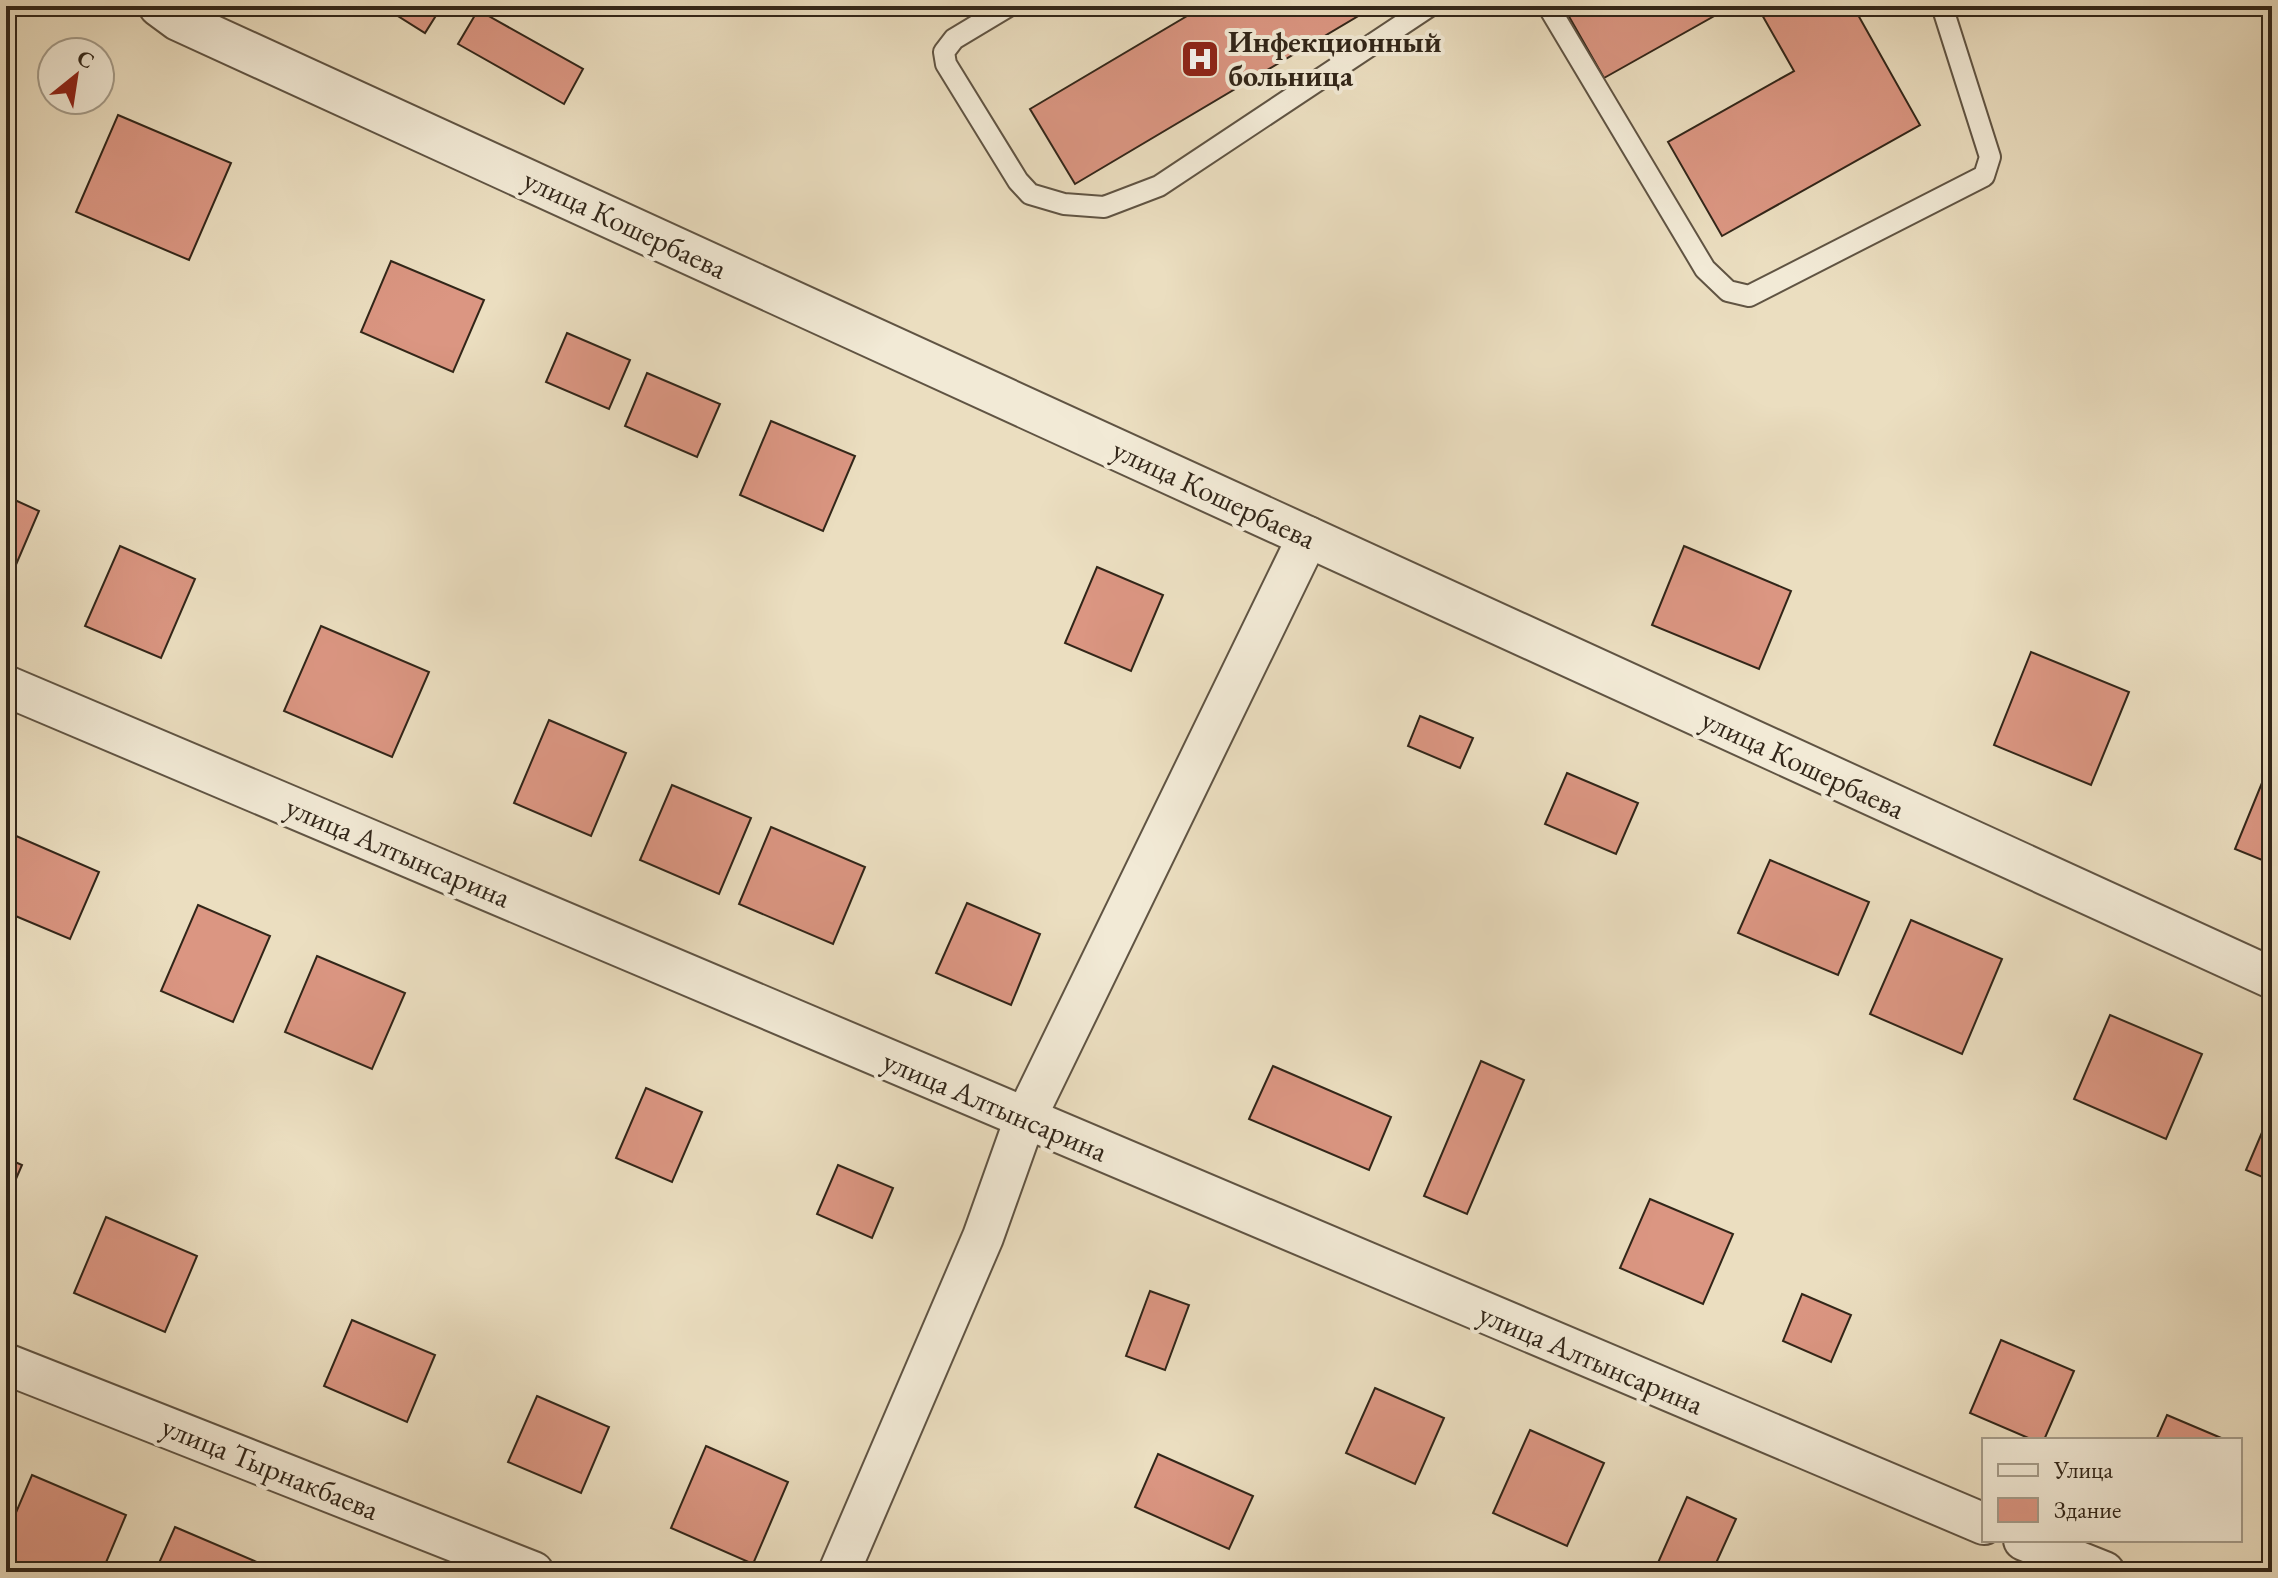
<svg xmlns="http://www.w3.org/2000/svg" width="2278" height="1578" font-family="'EB Garamond',serif">
<style>
.building{fill:#db9682;stroke:#322619;stroke-width:2}
.lines{fill:none;stroke-linecap:round;stroke-linejoin:round}
.service-casing{stroke:#605443;stroke-width:24}
.minor-casing{stroke:#605443;stroke-width:44}
.service{stroke:#f2ead6;stroke-width:20}
.minor{stroke:#f2ead6;stroke-width:40}
.labels{text-anchor:middle;stroke-width:8;stroke-linejoin:round;paint-order:stroke}
.poi-label{font-size:30px;font-weight:bold;fill:#322619;stroke:#f2ead6;text-anchor:start}
.street-label{font-size:30px;fill:#322619;stroke:#f2ead6}
</style>
<rect width="100%" height="100%" fill="#ebdec0"/>
<filter id="stains"><feTurbulence type="fractalNoise" baseFrequency=".0025" numOctaves="4"/><feColorMatrix values="0 0 0 0 .2 0 0 0 0 .09 0 0 0 0 .02 0 0 0 .5 -.17"/></filter>
<radialGradient id="worn" r=".72"><stop offset=".6" stop-color="#630" stop-opacity="0"/><stop offset="1" stop-color="#630" stop-opacity=".3"/></radialGradient>
<g class="building">
<polygon points="382,6 442,6 425,33"/>
<polygon points="1204,6 1369,6 1370,9 1075,184 1030,109"/>
<polygon points="1563,6 1732,6 1604,78"/>
<polygon points="1757,6 1853,6 1920,125 1722,236 1668,142 1794,71"/>
<polygon points="478,10 583,69 564,104 458,44"/>
<polygon points="118,115 231,163 189,260 76,212"/>
<polygon points="391,261 484,300 453,372 361,332"/>
<polygon points="567,333 630,360 609,409 546,382"/>
<polygon points="647,373 720,404 697,457 625,426"/>
<polygon points="771,421 855,456 823,531 740,495"/>
<polygon points="6,496 39,511 6,588"/>
<polygon points="120,546 195,579 161,658 85,626"/>
<polygon points="1684,546 1791,591 1759,669 1652,625"/>
<polygon points="1097,567 1163,595 1131,671 1065,643"/>
<polygon points="321,626 429,672 392,757 284,711"/>
<polygon points="2031,652 2129,692 2091,785 1994,745"/>
<polygon points="1420,716 1473,738 1460,768 1408,746"/>
<polygon points="549,720 626,753 591,836 514,803"/>
<polygon points="1567,773 1638,803 1616,854 1545,824"/>
<polygon points="2266,773 2272,775 2272,864 2235,849"/>
<polygon points="672,785 751,818 719,894 640,860"/>
<polygon points="771,827 865,867 833,944 739,904"/>
<polygon points="7,832 99,872 70,939 6,912"/>
<polygon points="1770,860 1869,902 1838,975 1738,933"/>
<polygon points="967,903 1040,934 1011,1005 936,973"/>
<polygon points="198,905 270,936 233,1022 161,991"/>
<polygon points="1911,920 2002,959 1962,1054 1870,1014"/>
<polygon points="317,956 405,993 372,1069 285,1032"/>
<polygon points="2110,1015 2202,1054 2166,1139 2074,1099"/>
<polygon points="1481,1061 1524,1080 1467,1214 1424,1196"/>
<polygon points="1273,1066 1391,1117 1369,1170 1249,1119"/>
<polygon points="646,1088 702,1112 672,1182 616,1158"/>
<polygon points="2272,1109 2272,1181 2246,1170"/>
<polygon points="6,1158 22,1165 6,1202"/>
<polygon points="838,1165 893,1188 872,1238 817,1214"/>
<polygon points="1650,1199 1733,1234 1703,1304 1620,1268"/>
<polygon points="106,1217 197,1256 165,1332 74,1293"/>
<polygon points="1150,1291 1189,1305 1165,1370 1126,1356"/>
<polygon points="1802,1294 1851,1315 1831,1362 1783,1341"/>
<polygon points="352,1320 435,1355 407,1422 324,1386"/>
<polygon points="2001,1340 2074,1371 2044,1440 2033,1440 1970,1413"/>
<polygon points="1375,1388 1444,1418 1415,1484 1346,1453"/>
<polygon points="537,1396 609,1427 581,1493 508,1462"/>
<polygon points="2167,1415 2226,1440 2156,1440"/>
<polygon points="1530,1430 1604,1463 1567,1546 1493,1513"/>
<polygon points="706,1446 788,1482 753,1564 671,1528"/>
<polygon points="1158,1454 1253,1496 1229,1549 1135,1507"/>
<polygon points="32,1475 126,1515 102,1572 17,1572 6,1567 6,1536"/>
<polygon points="1687,1497 1736,1519 1712,1572 1673,1572 1657,1565"/>
<polygon points="175,1527 264,1565 261,1572 155,1572"/>
</g>
<g class="lines">
<g class="service-casing">
<g id="service">
<polyline points="1009,6 954,39 944,52 946,64 1018,181 1030,194 1064,204 1104,207 1159,186 1430,6"/>
<polyline points="1548,6 1705,269 1728,291 1749,296 1984,176 1990,157 1942,6"/>
</g>
</g>
<g class="minor-casing">
<g id="minor">
<polyline points="159,6 178,20 2272,978"/>
<polyline points="6,686 1984,1524"/>
<polyline points="6,1364 533,1572"/>
<polyline points="2024,1540 2104,1572"/>
<polyline points="839,1572 983,1237 1025,1119 1308,537"/>
</g>
</g>
<use href="#service" class="service"/>
<use href="#minor" class="minor"/>
</g>
<defs>
<g id="hospital-square" transform="scale(2)"><rect x="-9" y="-9" width="18" height="18" rx="4" fill="#8f2418" stroke="#f2ead6"/><path d="M-5-5h3v3.5h4V-5h3V5h-3V1.5h-4V5h-3Z" fill="#fff"/></g>
</defs>
<g fill-rule="evenodd">
<use href="#hospital-square" x="1200" y="59"/>
</g>
<g class="labels">
<g class="poi-label">
<text x="1228" y="52">Инфекционный<tspan x="1228" dy="34">больница</tspan></text>
</g>
<g class="street-label">
<text transform="translate(625 224) rotate(25)" y="10">улица Кошербаева</text>
<text transform="translate(1214 494) rotate(25)" y="10">улица Кошербаева</text>
<text transform="translate(1803 764) rotate(25)" y="10">улица Кошербаева</text>
<text transform="translate(398 852) rotate(23)" y="10">улица Алтынсарина</text>
<text transform="translate(995 1106) rotate(23)" y="10">улица Алтынсарина</text>
<text transform="translate(1591 1359) rotate(23)" y="10">улица Алтынсарина</text>
<text transform="translate(270 1468) rotate(22)" y="10">улица Тырнакбаева</text>
</g>
</g>
<rect width="2278" height="1578" fill="none" stroke="#ebdec0" stroke-width="32"/>
<rect x="8" y="8" width="2262" height="1562" fill="none" stroke="#322619" stroke-width="4"/>
<rect x="16" y="16" width="2246" height="1546" fill="none" stroke="#322619" stroke-width="2"/>
<rect x="1982" y="1438" width="260" height="104" fill="#f2ead6" stroke="#a59c8a" stroke-width="2"/>
<rect x="1998" y="1464" width="40" height="12" fill="#f2ead6" stroke="#a59c8a" stroke-width="2"/>
<text x="2054" y="1478" font-size="24" fill="#322619">Улица</text>
<rect x="1998" y="1498" width="40" height="24" fill="#db9682" stroke="#a59c8a" stroke-width="2"/>
<text x="2054" y="1518" font-size="24" fill="#322619">Здание</text>
<g transform="translate(76 76) rotate(30)"><circle r="38" fill="#f2ead6" stroke="#a59c8a" stroke-width="2"/>
<path d="M0-6L14 30L0 20L-14 30Z" fill="#8f2418"/>
<text y="-12" font-size="22" font-weight="bold" text-anchor="middle" fill="#322619">С</text>
</g>
<rect width="100%" height="100%" filter="url(#stains)"/>
<rect width="100%" height="100%" fill="url(#worn)"/>
</svg>
